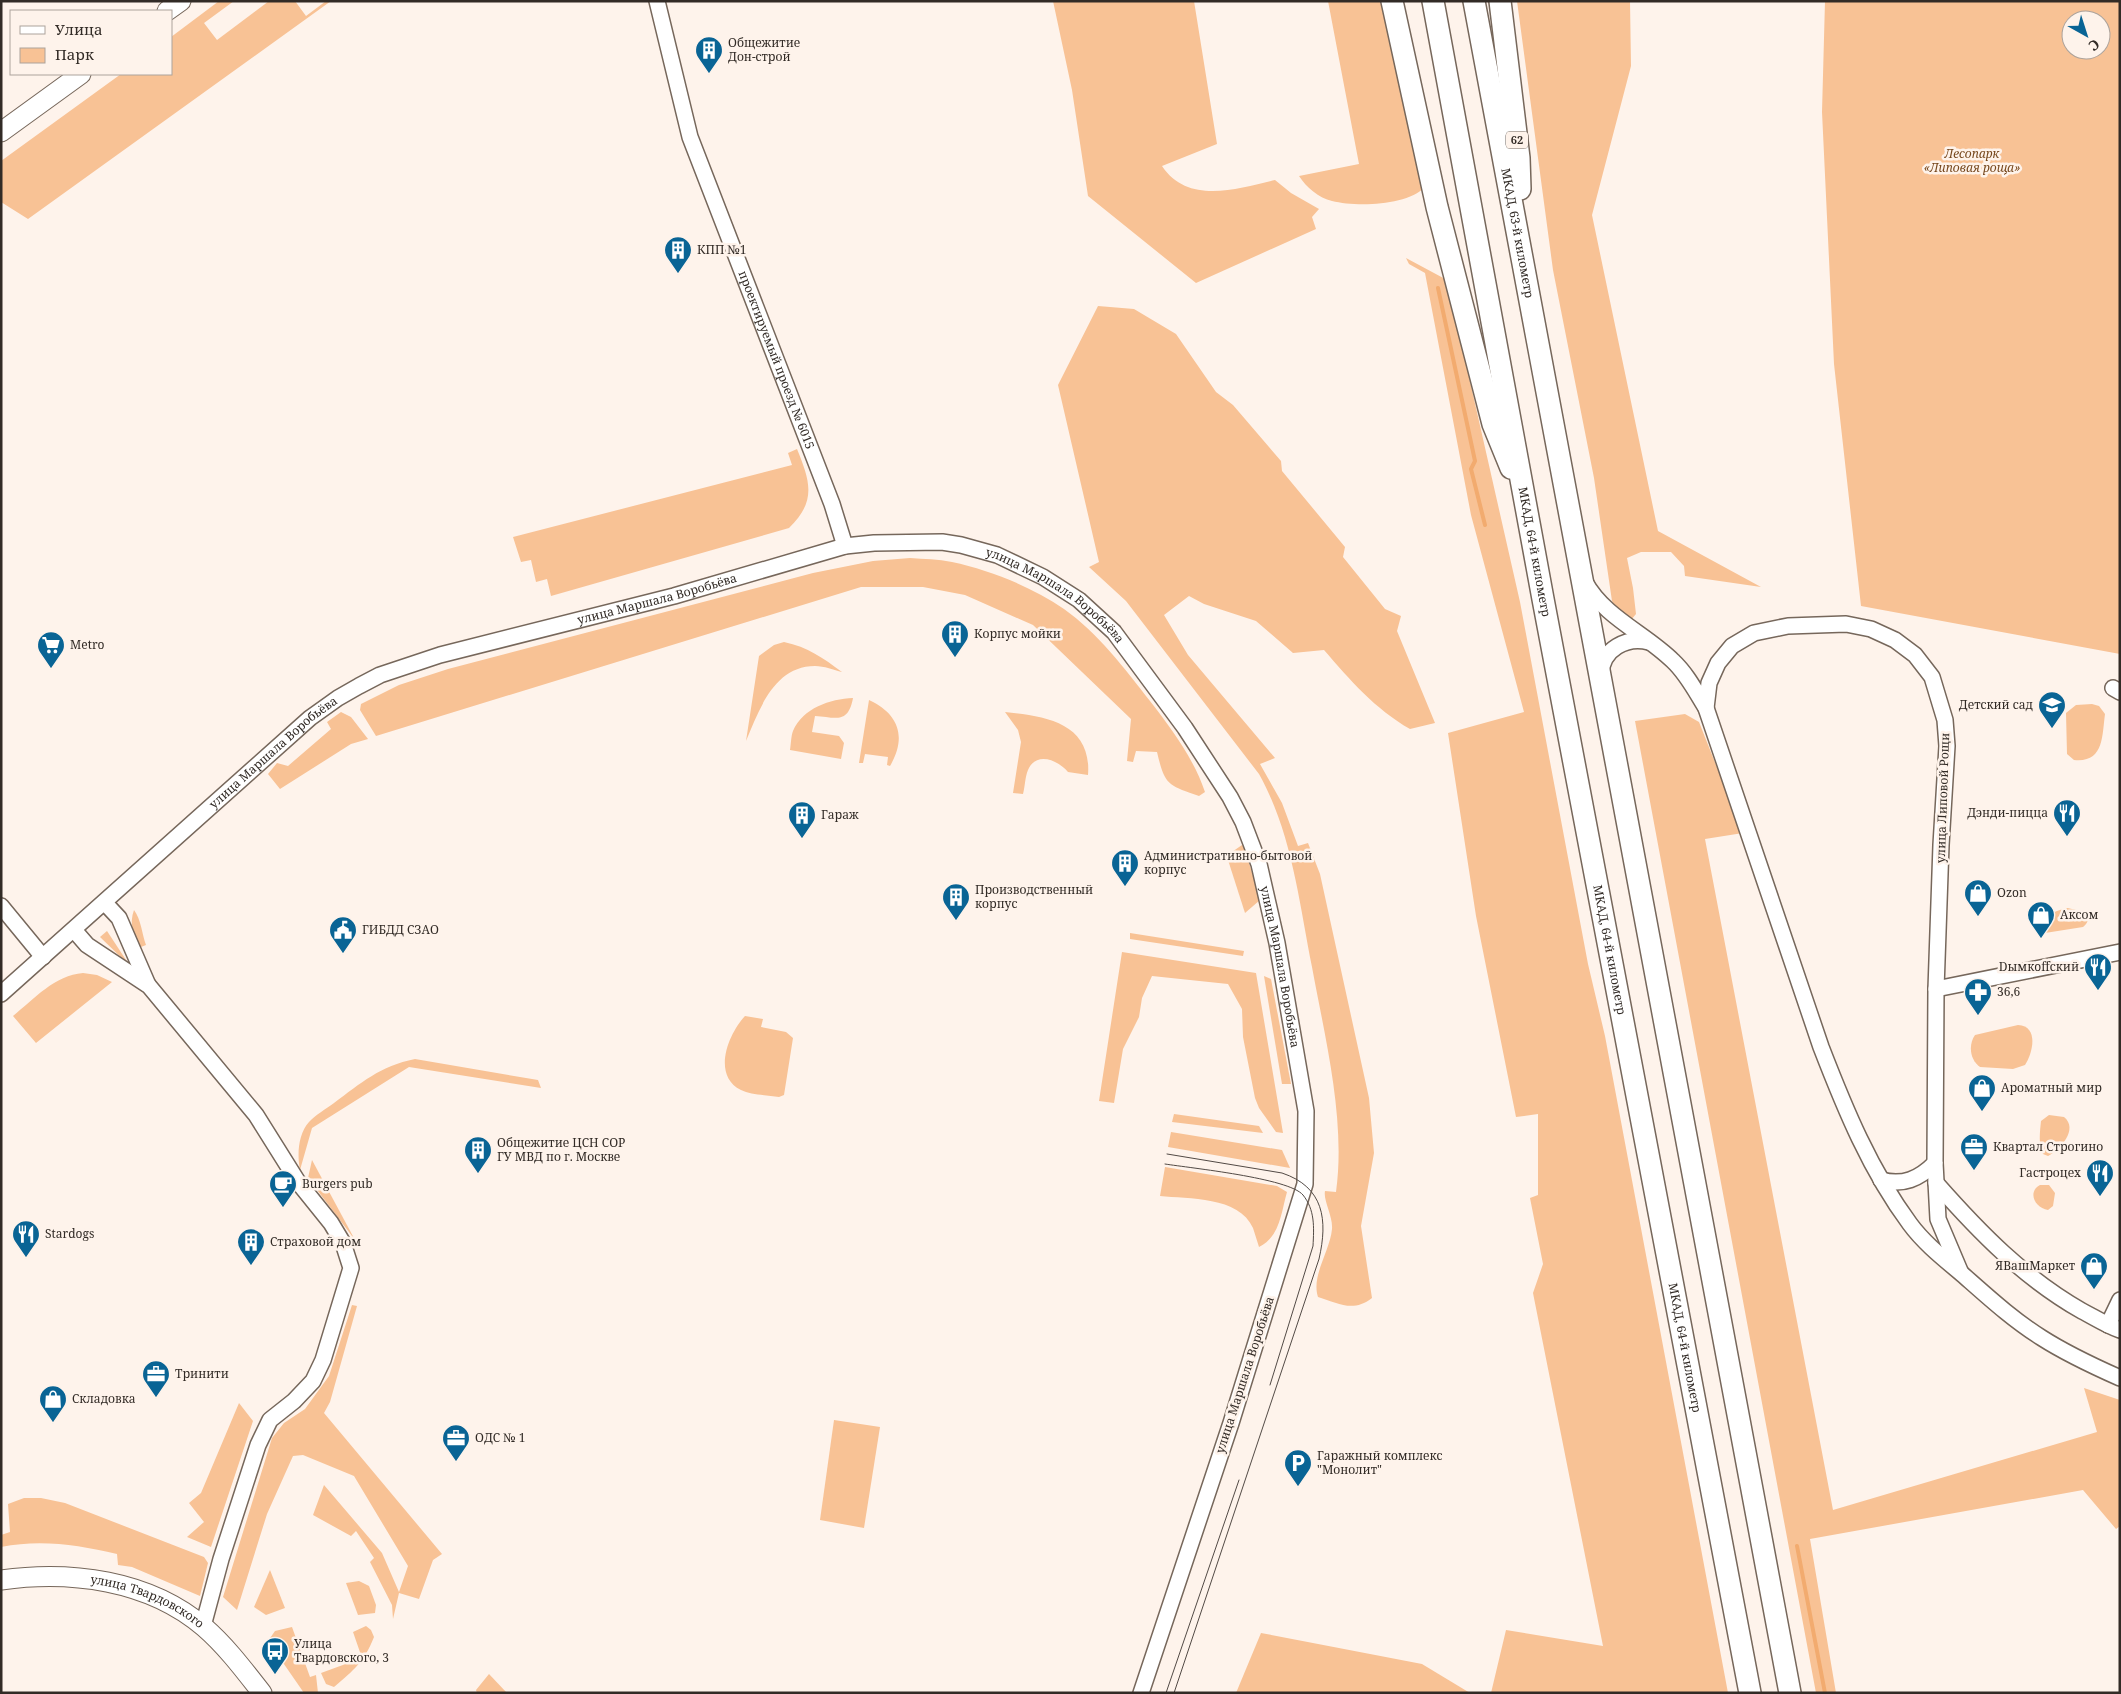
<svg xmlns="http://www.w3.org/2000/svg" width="2121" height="1694" font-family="'Noto Serif',serif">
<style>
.green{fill:#f8c295;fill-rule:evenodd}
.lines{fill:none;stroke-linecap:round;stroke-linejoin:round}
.stream{stroke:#f2ab6f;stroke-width:4}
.minor-casing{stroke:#76675b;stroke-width:18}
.major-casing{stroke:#76675b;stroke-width:21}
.highway-casing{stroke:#76675b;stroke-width:24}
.minor{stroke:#fff;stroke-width:15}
.major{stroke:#fff;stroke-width:19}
.highway{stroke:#fff;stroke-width:21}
.tram{stroke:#524a45;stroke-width:1}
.labels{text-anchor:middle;stroke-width:5;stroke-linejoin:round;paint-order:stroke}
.shield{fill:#fef3eb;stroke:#6f6761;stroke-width:1}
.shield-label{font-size:11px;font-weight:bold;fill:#322b26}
.poi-label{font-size:12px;fill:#322b26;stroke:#fef3eb;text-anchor:start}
.park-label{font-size:12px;font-style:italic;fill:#77481d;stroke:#fef3eb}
.street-label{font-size:12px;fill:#322b26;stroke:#fef3eb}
</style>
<rect width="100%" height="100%" fill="#fef3eb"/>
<g class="green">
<polygon points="219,1 234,1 204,23 217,40 269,1 295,1 306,16 326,1 331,1 28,219 1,202 1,161 121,74 171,74 171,37"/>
<path d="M 1053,1 L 1194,1 L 1217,144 L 1162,166 C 1188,205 1237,189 1275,180 L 1291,193 L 1319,209 L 1312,217 L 1316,229 L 1196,283 L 1088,196 L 1072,90 Z"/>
<path d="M 1328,1 L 1380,1 L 1425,187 C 1407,206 1356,207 1332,201 C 1319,198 1306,187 1299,176 L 1359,164 Z"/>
<polygon points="1517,1 1630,1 1631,66 1592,215 1658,531 1761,587 1685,576 1684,566 1671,552 1641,552 1627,558 1633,588 1636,614 1631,620 1616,608 1612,601 1594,478 1553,270"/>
<path d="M 1825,1 L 2120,1 L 2120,654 L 1861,606 L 1834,364 L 1822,112 ZM 2071,20 L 2101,20 L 2101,50 L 2071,50 Z"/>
<polygon points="1406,258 1447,280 1520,602 1588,964 1605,1036 1728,1693 1491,1693 1506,1630 1603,1646 1533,1293 1543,1264 1530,1198 1538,1195 1538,1114 1516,1117 1476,916 1448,733 1524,712 1471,515 1425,273 1409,264"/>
<path d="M 1098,306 L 1134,309 L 1176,334 L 1216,392 L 1233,405 L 1281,461 L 1282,471 L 1345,547 L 1343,557 L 1385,609 L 1401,616 L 1397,631 L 1435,723 L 1410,729 C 1375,709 1350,680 1324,650 L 1293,653 L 1256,621 L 1204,604 L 1189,596 L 1164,615 L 1188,655 L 1275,758 L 1260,764 L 1282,803 L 1298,846 L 1308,843 L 1320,874 L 1369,1098 L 1374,1153 L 1361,1226 L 1372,1298 C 1353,1313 1338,1303 1318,1297 C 1311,1276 1330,1251 1332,1229 C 1333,1216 1323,1200 1325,1191 L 1336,1192 C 1346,1120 1325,1038 1312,967 C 1299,902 1292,833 1259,774 L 1126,601 L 1089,567 L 1099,562 L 1058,385 Z"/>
<path d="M 797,449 C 810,481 817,501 789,528 L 551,596 L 547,579 L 536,582 L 531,560 L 521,562 L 513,537 L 792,465 L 788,453 Z"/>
<path d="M 910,558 C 924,559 938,559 952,562 C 990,570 1032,587 1064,609 C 1098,633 1125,669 1150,701 C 1171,728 1194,759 1205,792 L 1199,796 C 1168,785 1165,786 1157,752 L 1136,751 L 1133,762 L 1127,761 L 1131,719 L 1033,625 L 965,595 L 923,587 L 861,587 L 376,736 L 360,710 L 361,704 L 399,685 L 448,669 L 813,573 L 873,561 Z"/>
<path d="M 784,642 C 808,647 823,658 842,672 C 834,670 824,666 815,666 C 774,666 759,710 746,741 L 759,656 L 774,645 Z"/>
<path d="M 853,698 C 848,725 835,717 815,716 L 812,732 L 839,736 L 844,743 L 841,759 L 790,750 C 791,744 791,736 793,731 C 803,708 830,699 853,698 Z"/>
<path d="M 869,700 C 899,714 907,737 890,766 L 887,765 L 888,757 L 865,754 L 863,763 L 859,763 Z"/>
<path d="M 2092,704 L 2099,706 L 2105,714 C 2102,736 2104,763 2074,760 L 2067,754 L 2066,713 L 2076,705 Z"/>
<polygon points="341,712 351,717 368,739 351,744 280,789 268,774 277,763 288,766 331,729 327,722"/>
<path d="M 1005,712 C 1046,716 1092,723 1088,775 L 1068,772 C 1058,760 1036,751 1028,770 C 1025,777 1025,787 1023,794 L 1013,793 L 1021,742 L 1018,730 Z"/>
<polygon points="1685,714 1699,722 1743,833 1705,839 1833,1510 2097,1432 2084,1388 2120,1400 2120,1526 2116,1529 2083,1490 1810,1539 1836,1693 1816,1693 1635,721"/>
<polygon points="1242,845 1245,849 1260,900 1245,913 1228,860 1229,854"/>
<path d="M 2067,908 C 2076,909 2097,916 2083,927 L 2045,933 L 2042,931 C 2039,916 2055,911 2067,908 Z"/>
<path d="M 134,910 C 141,919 142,934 146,945 L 141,947 C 133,935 129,924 134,910 Z"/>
<polygon points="107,931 130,966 100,937"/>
<polygon points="1130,933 1244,951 1243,956 1130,939"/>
<polygon points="1122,952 1256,973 1283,1133 1276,1132 1259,1108 1255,1098 1243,1037 1242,1009 1228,984 1152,976 1142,998 1139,1017 1123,1049 1114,1103 1099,1101"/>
<path d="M 83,973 L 97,975 L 112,982 L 36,1043 L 13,1016 C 34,999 55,975 83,973 Z"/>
<polygon points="1264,976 1271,979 1291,1084 1282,1084"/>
<path d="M 745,1016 L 763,1019 L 761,1027 L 786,1032 L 793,1038 L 784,1095 L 779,1097 C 767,1095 751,1095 741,1090 C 711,1075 729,1033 745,1016 Z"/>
<path d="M 2018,1025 C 2039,1026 2033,1053 2025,1065 L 2013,1069 L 1980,1067 C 1970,1060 1968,1045 1975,1035 Z"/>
<path d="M 415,1059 L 538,1080 L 541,1088 L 409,1067 L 312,1128 L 300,1170 C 297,1155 298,1134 309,1122 C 315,1115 326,1109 334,1103 C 361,1083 380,1066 415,1059 Z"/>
<polygon points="1174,1114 1259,1126 1263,1133 1172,1122"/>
<path d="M 2049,1115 L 2064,1117 C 2079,1129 2060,1150 2048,1156 L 2043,1154 C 2038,1145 2040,1131 2041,1121 Z"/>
<polygon points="1171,1132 1282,1150 1290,1168 1168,1147"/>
<polygon points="312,1160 355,1240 308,1178"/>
<path d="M 1165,1167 L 1277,1186 L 1287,1192 C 1281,1213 1280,1237 1259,1247 C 1257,1241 1255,1234 1253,1228 C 1239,1196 1188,1199 1160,1196 Z"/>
<path d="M 2040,1185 L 2049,1185 L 2055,1193 L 2053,1206 L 2048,1210 C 2035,1208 2027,1192 2040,1185 Z"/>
<polygon points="352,1305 357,1306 330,1402 324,1413 442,1554 433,1560 419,1599 399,1593 393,1619 392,1605 370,1562 374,1558 356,1531 351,1536 313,1515 324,1485 382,1553 399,1592 408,1566 354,1476 303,1455 293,1456 267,1514 237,1610 223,1597 272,1438 284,1423 305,1409 329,1376"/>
<polygon points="239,1403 253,1421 211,1547 187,1537 204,1522 189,1503 201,1493"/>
<polygon points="834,1420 880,1427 864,1528 820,1520"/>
<path d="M 24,1498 L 41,1498 L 65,1503 L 204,1557 L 208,1563 L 200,1596 L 132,1567 L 118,1565 L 117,1554 C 78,1545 41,1539 1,1547 L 1,1535 L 10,1532 L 8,1504 Z"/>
<polygon points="270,1570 285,1608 266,1615 254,1607"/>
<polygon points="359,1581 369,1586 376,1605 375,1613 358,1615 346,1583"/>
<path d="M 366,1626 L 371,1630 L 374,1637 C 364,1662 354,1670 334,1687 L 326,1684 L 321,1673 L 362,1658 L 353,1632 Z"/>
<polygon points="292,1627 310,1677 316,1675 318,1693 304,1693 268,1641 275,1631"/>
<polygon points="1261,1633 1422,1664 1470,1693 1236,1693"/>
<polygon points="489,1674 507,1693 477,1693 476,1690"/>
</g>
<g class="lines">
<g class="stream">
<polyline points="1438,288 1475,461 1471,469 1485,525"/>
<polyline points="1797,1546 1825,1693"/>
</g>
<g class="minor-casing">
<g id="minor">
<path id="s1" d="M 657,1 L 690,137 L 832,504 L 845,546"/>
<path d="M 1585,582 C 1604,617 1646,634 1673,661 C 1687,674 1696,692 1706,708 L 1821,1047 C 1845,1109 1870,1170 1910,1224 C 1924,1243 1943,1258 1962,1274 C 1987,1296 2013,1320 2042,1338 C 2067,1354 2093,1366 2120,1378"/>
<path d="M 1601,674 C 1602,649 1627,636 1649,642"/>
<polyline points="2113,688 2120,692"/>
<polyline points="1706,708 1709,683 1718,663 1732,646 1754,633 1788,626 1846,624 1871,629 1895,640 1915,655 1932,677 1945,720 1947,746 1941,845 1936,989 1935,1163 1938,1219 1960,1271"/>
<polyline points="105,903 119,918 148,985"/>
<polyline points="1,906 43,957"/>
<polyline points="74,930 87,945 149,986 256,1115 298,1182 331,1223 343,1243 351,1268 323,1360 313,1381 294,1401 270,1420 258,1445 221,1559 203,1626"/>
<polyline points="1936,989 2120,952"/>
<path id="s2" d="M 1,994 L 310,718 L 338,698 L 359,686 L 380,675 L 440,655 L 674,596 L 845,546 L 874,543 L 942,542 L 961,545 L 997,555 L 1043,577 L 1079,600 L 1114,632 L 1185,728 L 1230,797 L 1243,822 L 1259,864 L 1277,943 L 1306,1111 L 1305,1184 L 1231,1423 L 1141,1693"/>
<path d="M 1881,1180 C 1903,1186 1919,1179 1935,1163"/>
<path d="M 1936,1183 C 1980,1233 2024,1278 2082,1311 C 2094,1317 2106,1325 2120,1330"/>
<polyline points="2108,1325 2120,1300"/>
</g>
</g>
<g class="major-casing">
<g id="major">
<polyline points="167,11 181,1"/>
<polyline points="1,132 81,74"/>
<path id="s3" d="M 1,1580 C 70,1570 149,1580 204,1627 C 226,1646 244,1670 262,1693"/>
</g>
</g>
<g class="highway-casing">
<g id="highway">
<polyline points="1392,1 1437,207 1476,358 1493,424 1511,468"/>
<path id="s4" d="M 1433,1 L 1543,599 L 1750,1693"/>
<path id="s5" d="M 1474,1 L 1790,1693"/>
<polyline points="1500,1 1519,158 1520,189"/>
</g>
</g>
<use href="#minor" class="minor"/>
<use href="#major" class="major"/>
<use href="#highway" class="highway"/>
<g class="tram">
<path d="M 1167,1154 L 1282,1173 C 1324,1187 1328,1220 1319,1259 L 1174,1693"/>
<path d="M 1165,1164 C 1190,1168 1289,1178 1303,1195 C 1315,1210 1314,1227 1313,1246 L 1270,1385"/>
<polyline points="1166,1693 1239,1480"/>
</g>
</g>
<defs>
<g id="building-pin" transform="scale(1.4375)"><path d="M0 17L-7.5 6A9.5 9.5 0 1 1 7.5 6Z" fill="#096495" stroke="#fef3eb"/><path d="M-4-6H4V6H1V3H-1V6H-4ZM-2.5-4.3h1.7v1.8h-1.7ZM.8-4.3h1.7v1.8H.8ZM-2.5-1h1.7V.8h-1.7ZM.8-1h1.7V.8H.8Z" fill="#fff"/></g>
<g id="supermarket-pin" transform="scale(1.4375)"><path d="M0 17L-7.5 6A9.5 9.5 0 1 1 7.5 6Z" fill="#096495" stroke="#fef3eb"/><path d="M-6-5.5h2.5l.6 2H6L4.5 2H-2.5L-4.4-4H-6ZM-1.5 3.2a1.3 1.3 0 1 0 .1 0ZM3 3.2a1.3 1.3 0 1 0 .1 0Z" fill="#fff"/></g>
<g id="school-pin" transform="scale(1.4375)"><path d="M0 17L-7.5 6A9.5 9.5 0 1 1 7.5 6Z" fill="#096495" stroke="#fef3eb"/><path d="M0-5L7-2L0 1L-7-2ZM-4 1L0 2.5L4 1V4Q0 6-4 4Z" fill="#fff"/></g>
<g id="restaurant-pin" transform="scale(1.4375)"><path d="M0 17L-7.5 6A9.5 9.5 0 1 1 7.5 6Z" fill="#096495" stroke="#fef3eb"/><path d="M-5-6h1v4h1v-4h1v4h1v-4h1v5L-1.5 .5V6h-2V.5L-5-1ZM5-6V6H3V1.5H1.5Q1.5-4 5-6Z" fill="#fff"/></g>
<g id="shop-pin" transform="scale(1.4375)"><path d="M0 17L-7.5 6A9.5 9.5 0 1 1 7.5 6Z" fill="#096495" stroke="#fef3eb"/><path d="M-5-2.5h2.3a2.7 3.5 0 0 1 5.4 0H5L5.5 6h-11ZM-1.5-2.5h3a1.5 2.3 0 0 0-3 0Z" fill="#fff"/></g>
<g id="civic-pin" transform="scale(1.4375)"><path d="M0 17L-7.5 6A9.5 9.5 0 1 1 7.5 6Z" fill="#096495" stroke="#fef3eb"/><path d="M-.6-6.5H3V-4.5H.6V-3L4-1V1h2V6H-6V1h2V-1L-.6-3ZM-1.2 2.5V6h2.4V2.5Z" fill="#fff"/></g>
<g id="pharmacy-pin" transform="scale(1.4375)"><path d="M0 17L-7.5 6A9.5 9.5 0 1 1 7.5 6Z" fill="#096495" stroke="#fef3eb"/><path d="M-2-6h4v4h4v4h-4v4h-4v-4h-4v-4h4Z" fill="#fff"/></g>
<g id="office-pin" transform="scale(1.4375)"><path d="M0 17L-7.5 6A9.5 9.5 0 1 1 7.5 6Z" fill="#096495" stroke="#fef3eb"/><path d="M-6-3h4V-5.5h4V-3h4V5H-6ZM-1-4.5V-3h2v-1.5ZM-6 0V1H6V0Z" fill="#fff"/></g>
<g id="cafe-pin" transform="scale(1.4375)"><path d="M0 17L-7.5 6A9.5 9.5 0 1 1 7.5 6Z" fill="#096495" stroke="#fef3eb"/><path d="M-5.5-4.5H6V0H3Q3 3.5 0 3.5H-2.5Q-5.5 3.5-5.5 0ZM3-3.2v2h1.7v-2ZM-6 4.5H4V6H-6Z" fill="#fff"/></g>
<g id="parking-pin" transform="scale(1.4375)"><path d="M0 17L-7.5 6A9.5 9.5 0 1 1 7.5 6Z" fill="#096495" stroke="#fef3eb"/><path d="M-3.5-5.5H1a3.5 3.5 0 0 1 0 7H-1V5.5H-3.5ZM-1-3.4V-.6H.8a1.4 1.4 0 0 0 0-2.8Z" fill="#fff"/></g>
<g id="bus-pin" transform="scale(1.4375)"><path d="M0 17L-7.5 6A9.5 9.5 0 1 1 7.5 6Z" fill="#096495" stroke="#fef3eb"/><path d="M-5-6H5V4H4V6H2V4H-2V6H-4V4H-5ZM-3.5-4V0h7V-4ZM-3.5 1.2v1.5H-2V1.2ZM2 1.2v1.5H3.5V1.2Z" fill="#fff"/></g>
</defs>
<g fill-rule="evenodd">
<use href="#building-pin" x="709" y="50"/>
<use href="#building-pin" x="678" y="250"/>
<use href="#building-pin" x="955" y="634"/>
<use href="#supermarket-pin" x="51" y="645"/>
<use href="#school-pin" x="2052" y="705"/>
<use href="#restaurant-pin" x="2067" y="813"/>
<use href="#building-pin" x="802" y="815"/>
<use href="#building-pin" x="1125" y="863"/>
<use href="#shop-pin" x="1978" y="893"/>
<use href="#building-pin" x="956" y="897"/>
<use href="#shop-pin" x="2041" y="915"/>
<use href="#civic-pin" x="343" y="930"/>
<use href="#restaurant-pin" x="2098" y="967"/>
<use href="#pharmacy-pin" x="1978" y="992"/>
<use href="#shop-pin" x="1982" y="1088"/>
<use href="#office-pin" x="1974" y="1147"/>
<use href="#building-pin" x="478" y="1150"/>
<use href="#restaurant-pin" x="2100" y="1173"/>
<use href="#cafe-pin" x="283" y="1184"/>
<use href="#restaurant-pin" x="26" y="1234"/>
<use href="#building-pin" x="251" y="1242"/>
<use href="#shop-pin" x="2094" y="1266"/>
<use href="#office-pin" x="156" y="1374"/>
<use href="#shop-pin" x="53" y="1399"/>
<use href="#office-pin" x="456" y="1438"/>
<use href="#parking-pin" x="1298" y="1463"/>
<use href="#bus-pin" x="275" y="1651"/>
</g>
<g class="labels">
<rect class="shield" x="1506" y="131.5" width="22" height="17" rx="4"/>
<g class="shield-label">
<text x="1517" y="144">62</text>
</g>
<g class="poi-label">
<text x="728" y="47">Общежитие<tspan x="728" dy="14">Дон-строй</tspan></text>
<text x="697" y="254">КПП №1</text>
<text x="974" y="638">Корпус мойки</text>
<text x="70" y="649">Metro</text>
<text x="2033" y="709" text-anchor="end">Детский сад</text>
<text x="2048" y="817" text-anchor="end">Дэнди-пицца</text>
<text x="821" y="819">Гараж</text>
<text x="1144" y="860">Административно-бытовой<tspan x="1144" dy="14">корпус</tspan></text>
<text x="975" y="894">Производственный<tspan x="975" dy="14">корпус</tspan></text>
<text x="1997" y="897">Ozon</text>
<text x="2060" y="919">Аксом</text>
<text x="362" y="934">ГИБДД СЗАО</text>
<text x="2079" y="971" text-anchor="end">Dымкoffский</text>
<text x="1997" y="996">36,6</text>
<text x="2001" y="1092">Ароматный мир</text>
<text x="497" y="1147">Общежитие ЦСН СОР<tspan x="497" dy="14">ГУ МВД по г. Москве</tspan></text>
<text x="1993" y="1151">Квартал Строгино</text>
<text x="2081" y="1177" text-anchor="end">Гастроцех</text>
<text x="302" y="1188">Burgers pub</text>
<text x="45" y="1238">Stardogs</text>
<text x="270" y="1246">Страховой дом</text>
<text x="2075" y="1270" text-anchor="end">ЯВашМаркет</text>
<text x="175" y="1378">Тринити</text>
<text x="72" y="1403">Складовка</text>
<text x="475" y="1442">ОДС № 1</text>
<text x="1317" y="1460">Гаражный комплекс<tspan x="1317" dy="14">"Монолит"</tspan></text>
<text x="294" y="1648">Улица<tspan x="294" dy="14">Твардовского, 3</tspan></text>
</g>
<g class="park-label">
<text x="1972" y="158">Лесопарк<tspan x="1972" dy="14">«Липовая роща»</tspan></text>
</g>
<g class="street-label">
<text dy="4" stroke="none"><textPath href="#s5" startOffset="236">МКАД, 63-й километр</textPath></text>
<text dy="4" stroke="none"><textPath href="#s1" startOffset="379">проектируемый проезд № 6015</textPath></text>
<text dy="4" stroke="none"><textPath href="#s4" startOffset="560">МКАД, 64-й километр</textPath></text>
<text dy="4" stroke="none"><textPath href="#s2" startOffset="1204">улица Маршала Воробьёва</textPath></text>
<text dy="4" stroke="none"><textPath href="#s2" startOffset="784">улица Маршала Воробьёва</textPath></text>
<text dy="4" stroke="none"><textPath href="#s2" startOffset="364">улица Маршала Воробьёва</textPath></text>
<text transform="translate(1943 798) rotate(-88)" y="4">улица Липовой Рощи</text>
<text dy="4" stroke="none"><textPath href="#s4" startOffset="965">МКАД, 64-й километр</textPath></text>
<text dy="4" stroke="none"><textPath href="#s2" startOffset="1654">улица Маршала Воробьёва</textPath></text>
<text dy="4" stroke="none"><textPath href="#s4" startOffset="1370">МКАД, 64-й километр</textPath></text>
<text transform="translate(1245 1375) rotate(-72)" y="4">улица Маршала Воробьёва</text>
<text dy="4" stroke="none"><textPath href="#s3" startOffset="151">улица Твардовского</textPath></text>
</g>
</g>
<rect width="2121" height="1694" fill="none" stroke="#322b26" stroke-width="5"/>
<rect x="10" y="10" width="162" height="65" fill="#fef3eb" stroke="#aca39c"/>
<rect x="20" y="26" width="25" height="8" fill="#ffffff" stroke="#aca39c"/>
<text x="55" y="35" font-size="15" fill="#322b26">Улица</text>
<rect x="20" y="48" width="25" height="15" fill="#f8c295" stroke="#aca39c"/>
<text x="55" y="60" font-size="15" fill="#322b26">Парк</text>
<g transform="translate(2086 35) rotate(141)"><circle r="24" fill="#fef3eb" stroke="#aca39c"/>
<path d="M0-4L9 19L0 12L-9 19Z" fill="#096495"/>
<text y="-8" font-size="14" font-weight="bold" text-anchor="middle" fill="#322b26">С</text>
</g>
</svg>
